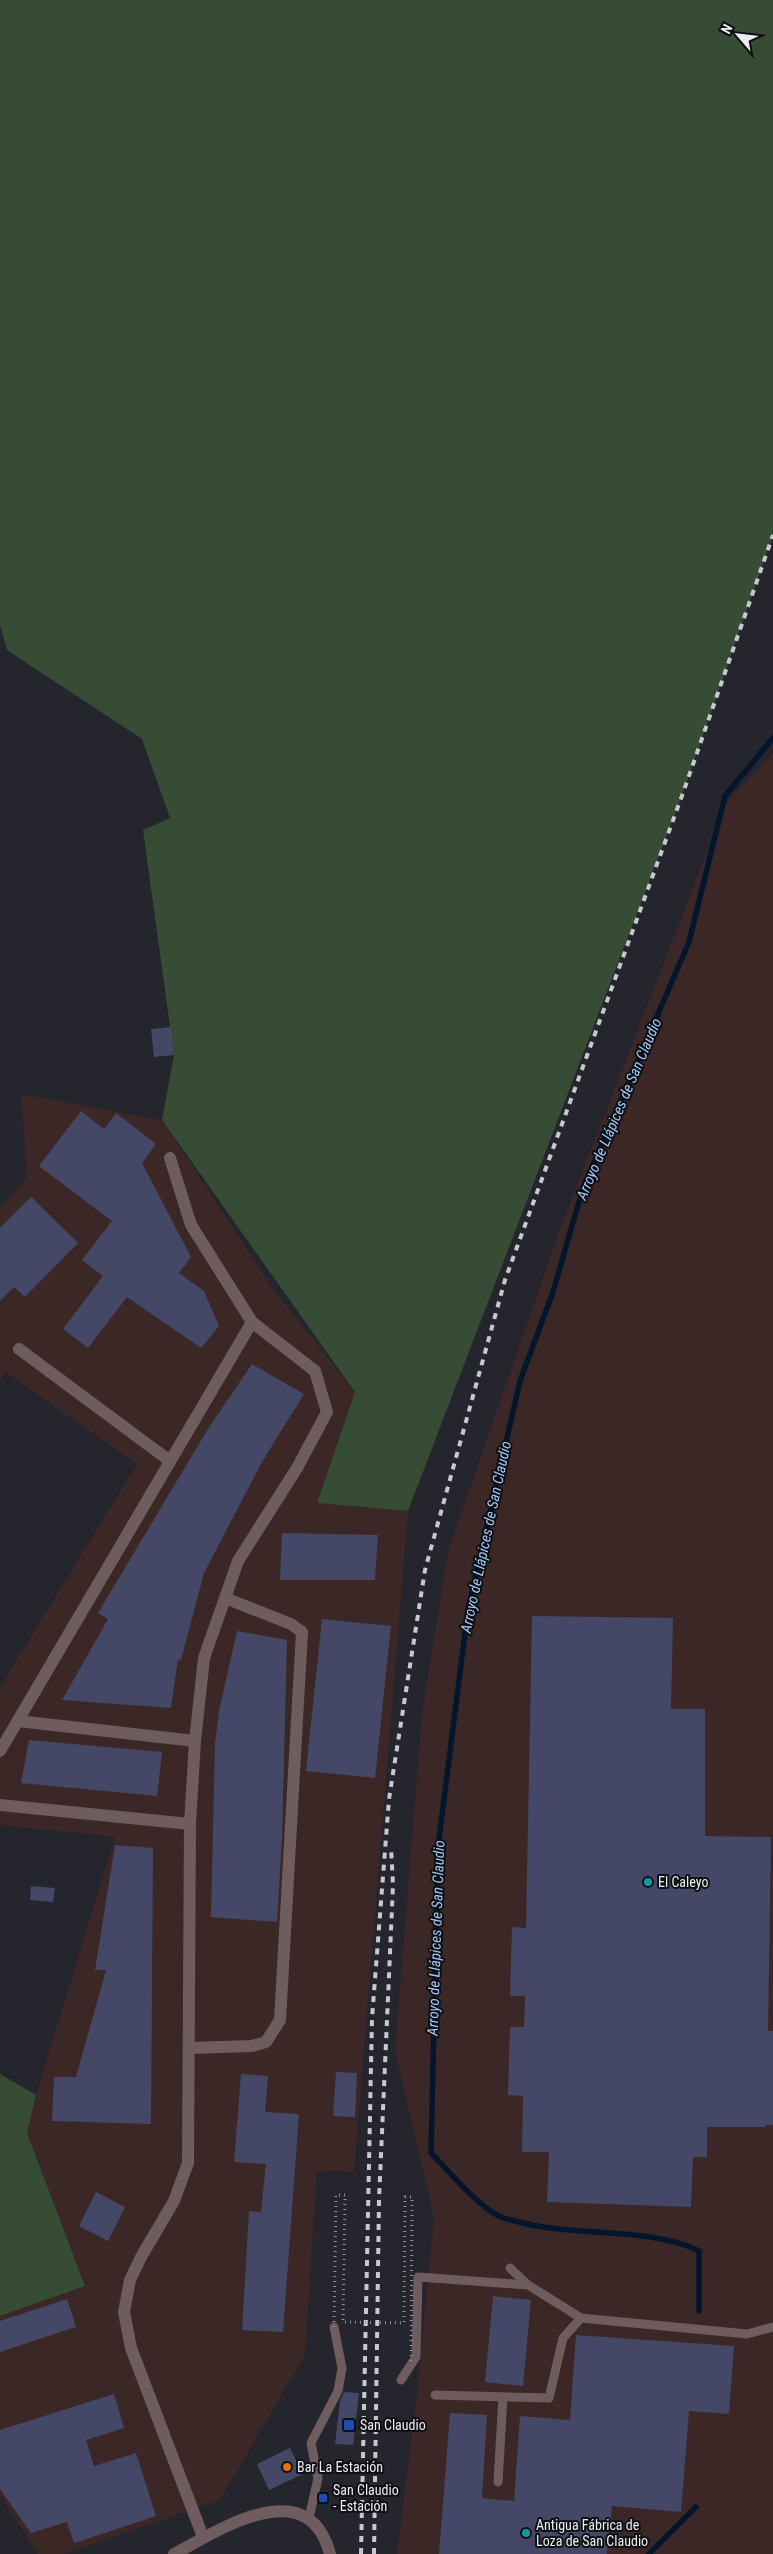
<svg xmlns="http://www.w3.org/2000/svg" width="773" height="2554" font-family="'Roboto Condensed',sans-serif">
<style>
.industrial{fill:#3b2726}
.green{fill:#374c35}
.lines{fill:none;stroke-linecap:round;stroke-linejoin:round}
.stream{stroke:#04162c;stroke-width:5.5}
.building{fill:#444866}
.service{stroke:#6e5c5e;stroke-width:9}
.minor{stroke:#6e5c5e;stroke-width:12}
.tertiary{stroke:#6e5c5e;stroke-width:12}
.rail{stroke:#c8c9cf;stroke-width:4;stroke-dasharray:6 6;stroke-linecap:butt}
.path-bridge{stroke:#919298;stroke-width:3;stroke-dasharray:1 4;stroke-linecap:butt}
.culture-dot{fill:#0f9aa8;stroke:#0e0f12;stroke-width:2}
.transit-dot{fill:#1a4fb4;stroke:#0e0f12;stroke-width:2}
.food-dot{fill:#e8710a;stroke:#0e0f12;stroke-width:2}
.labels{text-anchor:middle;stroke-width:4;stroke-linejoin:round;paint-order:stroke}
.poi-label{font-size:14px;fill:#ecedf2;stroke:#0e0f12;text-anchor:start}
.water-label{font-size:15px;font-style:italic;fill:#a2cafb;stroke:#0e0f12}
</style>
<rect width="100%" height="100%" fill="#24252d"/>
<g class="industrial">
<polygon points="773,753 773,2554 397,2554 417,2394 434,2218 395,2051 422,1713 448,1551 560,1229 727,801"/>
<polygon points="21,1094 162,1120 273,1289 355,1392 317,1503 408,1511 354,2172 317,2171 305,2355 220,2500 64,2554 38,2554 0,2495 0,2316 85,2286 27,2133 36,2095 115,1837 0,1825 0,1687 137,1464 5,1372 0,1383 0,1208 27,1178"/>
</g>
<g class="green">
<polygon points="0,0 773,0 773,535 683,793 408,1511 317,1503 355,1392 162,1120 174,1055 143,830 170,818 142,739 7,650 0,625"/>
<polygon points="0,2074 36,2095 27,2133 85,2286 0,2316"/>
</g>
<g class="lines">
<g class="stream">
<path d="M 699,2311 L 699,2251 C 652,2227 573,2237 519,2222 C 512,2220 503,2219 497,2215 C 474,2202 450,2172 431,2153 L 438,1847 L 468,1609 L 520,1381 L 552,1295 L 583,1188 L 689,942 L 725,796 L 773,738"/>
<polyline points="649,2554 696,2507"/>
</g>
</g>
<g class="building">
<polygon points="171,1027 174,1055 154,1057 151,1029"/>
<polygon points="81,1111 104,1129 116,1113 156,1144 142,1163 191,1257 179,1273 204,1291 219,1326 201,1348 127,1297 88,1348 63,1329 103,1276 82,1260 112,1221 39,1166"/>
<polygon points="31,1197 78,1243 25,1297 14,1287 0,1301 0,1228"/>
<polygon points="252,1364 304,1394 262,1462 204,1573 181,1660 178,1659 171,1708 62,1700 108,1619 98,1613 206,1432"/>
<polygon points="282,1533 378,1535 375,1580 280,1580"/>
<polygon points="532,1616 673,1618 671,1709 705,1709 705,1836 771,1837 768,2031 773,2031 773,2125 766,2125 766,2127 707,2127 707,2157 693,2157 691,2207 547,2202 549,2152 522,2152 523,2096 508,2095 510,2027 524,2027 525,1996 510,1996 512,1927 526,1928"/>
<polygon points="322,1619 391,1626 375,1778 306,1771"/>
<polygon points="237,1631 287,1640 282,1837 277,1922 211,1917 215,1744 219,1711"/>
<polygon points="29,1740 162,1752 157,1796 21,1783"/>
<polygon points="115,1845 153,1848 151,2124 52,2121 54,2077 76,2077 106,1970 95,1970"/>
<polygon points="31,1886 55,1888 53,1902 30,1900"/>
<polygon points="336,2072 357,2073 355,2117 333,2116"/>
<polygon points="241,2074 268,2076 265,2112 299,2114 283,2332 242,2330 249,2211 261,2212 266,2164 234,2162"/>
<polygon points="96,2192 125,2207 108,2241 79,2226"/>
<polygon points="493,2296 531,2300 523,2386 485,2382"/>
<polygon points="67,2299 76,2327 0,2352 0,2321"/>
<polygon points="576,2335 734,2346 729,2414 689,2411 681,2512 612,2506 607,2554 439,2554 450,2413 487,2415 482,2498 514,2501 520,2416 570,2420"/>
<polygon points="344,2392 359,2393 353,2445 335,2444 340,2401"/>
<polygon points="114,2394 124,2428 86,2440 94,2466 136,2453 156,2516 74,2543 67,2522 31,2533 0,2489 0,2430"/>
<polygon points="290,2448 303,2474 269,2490 257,2464"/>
</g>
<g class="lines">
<g class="service">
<polyline points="510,2268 528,2285 581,2318 747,2334 773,2327"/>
<polyline points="401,2380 416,2357 418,2277 528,2285"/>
<polyline points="435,2395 549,2398 563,2338 581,2318"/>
<polyline points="498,2482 503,2397"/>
<polyline points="309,2518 318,2478 311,2443 338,2391 342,2368 334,2327"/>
</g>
<g class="minor">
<polyline points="170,1158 191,1225 252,1322"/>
<polyline points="19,1349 170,1461"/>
<polyline points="18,1721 195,1741"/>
<polyline points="0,1751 252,1322 315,1371 327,1412 297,1468 238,1561 204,1658 195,1741 190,1824 188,2163 174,2201 141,2257 130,2280 124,2312 131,2348 203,2537"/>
<polyline points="0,1805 190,1824"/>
<polyline points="189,2048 252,2046 266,2042 280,2020 302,1632 291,1624 225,1598"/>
</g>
<path class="tertiary" d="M 174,2554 C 219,2530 308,2471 330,2554"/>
<g class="rail">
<polyline points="361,2554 372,2018 389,1799 425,1570 505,1280 683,793 773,535"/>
<polyline points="374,2554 379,2200 393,1885 391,1847"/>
</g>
<polyline class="path-bridge" points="334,2327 336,2195 345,2195 343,2322 404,2323 405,2197 412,2197 411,2365"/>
</g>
<g class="culture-dot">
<circle cx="648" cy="1882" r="5"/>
<circle cx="526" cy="2533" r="5"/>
</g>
<g class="transit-dot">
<rect x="343" y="2419" width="12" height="12" rx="2.5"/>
<rect x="318" y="2493" width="10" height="10" rx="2.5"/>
</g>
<circle class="food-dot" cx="287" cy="2467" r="5"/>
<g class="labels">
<g class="poi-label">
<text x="658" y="1887">El Caleyo</text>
<text x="360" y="2430">San Claudio</text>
<text x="297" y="2472">Bar La Estación</text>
<text x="333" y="2495">San Claudio<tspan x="333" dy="16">- Estación</tspan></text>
<text x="536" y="2530">Antigua Fábrica de<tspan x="536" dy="16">Loza de San Claudio</tspan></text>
</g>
<g class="water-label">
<text transform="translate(619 1109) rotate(-67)" y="5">Arroyo de Llápices de San Claudio</text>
<text transform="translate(486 1537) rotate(-78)" y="5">Arroyo de Llápices de San Claudio</text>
<text transform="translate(436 1938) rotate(-88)" y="5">Arroyo de Llápices de San Claudio</text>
</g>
</g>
<g transform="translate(738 35) rotate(298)" stroke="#0e0f12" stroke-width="4" paint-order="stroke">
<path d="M0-4L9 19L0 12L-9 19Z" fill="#ecedf2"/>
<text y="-8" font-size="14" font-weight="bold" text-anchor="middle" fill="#ecedf2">N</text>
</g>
</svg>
